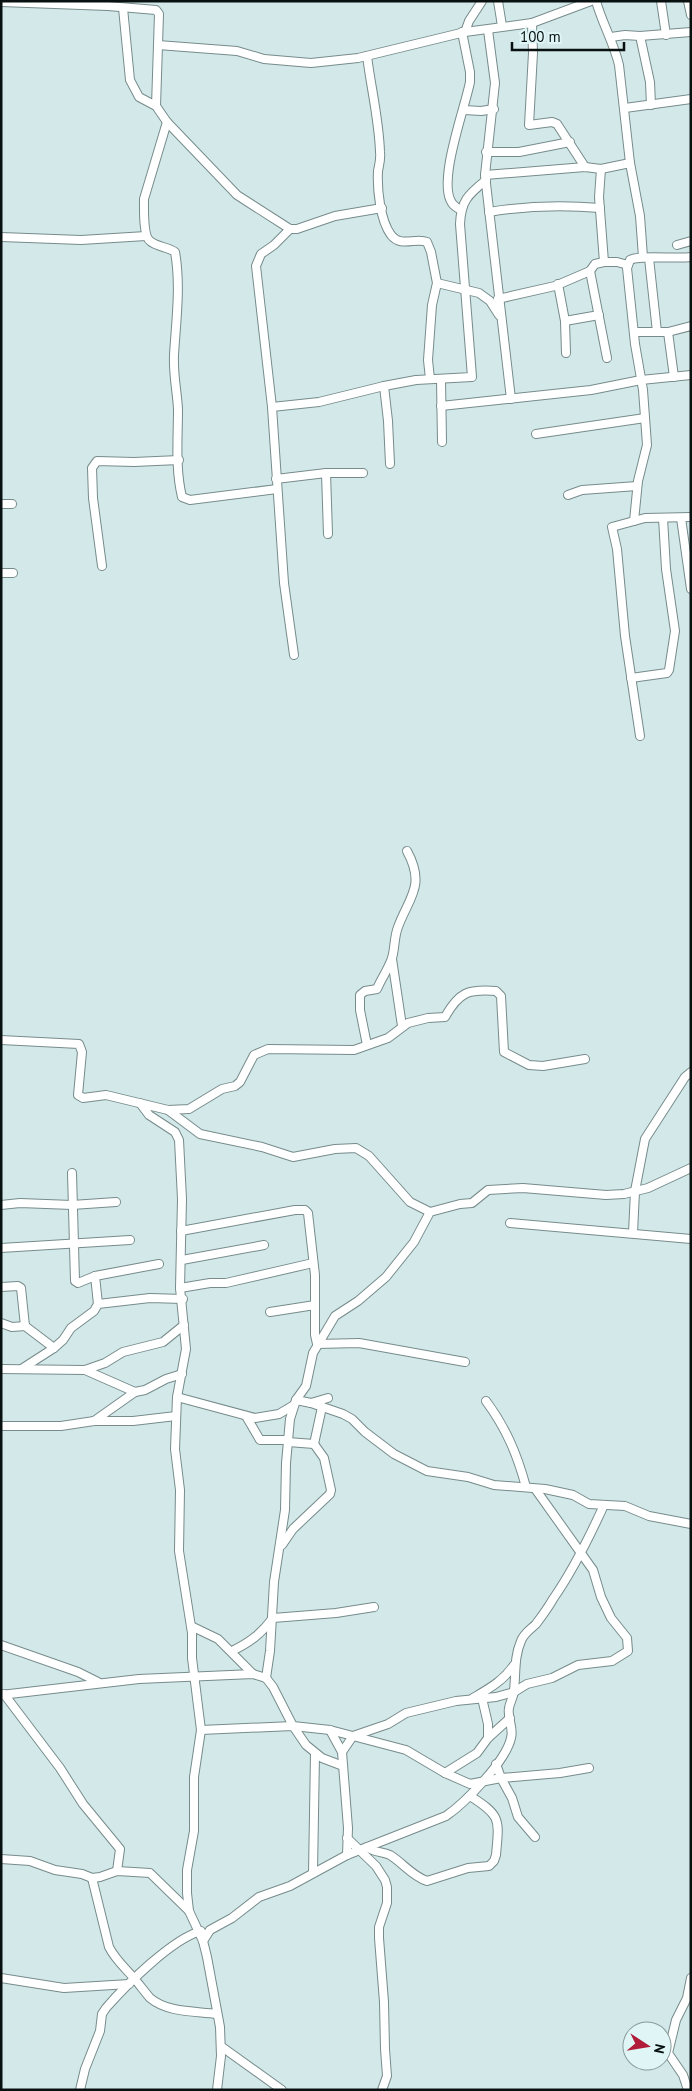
<svg xmlns="http://www.w3.org/2000/svg" width="692" height="2091" font-family="'PT Sans',sans-serif">
<style>
.lines{fill:none;stroke-linecap:round;stroke-linejoin:round}
.minor-casing{stroke:#778b8b;stroke-width:10}
.minor{stroke:#fff;stroke-width:8}
</style>
<rect width="100%" height="100%" fill="#d3e9e9"/>
<g class="lines">
<g class="minor-casing">
<g id="minor">
<polyline points="498,1 502,26"/>
<path d="M 596,1 C 602,23 614,43 619,65 L 630,163 L 640,216 L 643,257"/>
<polyline points="661,1 666,35"/>
<polyline points="688,1 691,15"/>
<polyline points="1,2 108,6 156,10 159,14 156,106"/>
<polyline points="123,8 130,80 139,97 156,106 167,122 237,195 290,229 297,229 335,216 382,208"/>
<polyline points="532,23 533,53 529,125 552,122 557,124 585,167"/>
<polyline points="488,30 495,83 485,175 511,399"/>
<polyline points="465,32 469,21 482,1"/>
<polyline points="640,36 650,82 651,105"/>
<polyline points="611,37 625,35 640,36 691,32"/>
<polyline points="158,45 237,51 264,59 311,63 358,58 465,32 532,23 591,1"/>
<path d="M 367,56 C 371,88 379,120 380,152 C 381,159 379,165 378,171 C 377,189 380,220 391,235 C 401,248 416,237 427,242 L 431,252 L 437,283 L 432,305 L 428,360 L 430,379"/>
<polyline points="625,108 691,99"/>
<polyline points="464,110 481,111 494,109"/>
<path d="M 167,122 L 144,199 C 144,208 143,236 150,241 C 157,247 168,247 175,252 C 181,286 176,321 174,355 C 173,374 177,391 178,409 C 178,438 175,468 182,497 L 190,500 L 277,489"/>
<polyline points="486,152 519,152 570,142"/>
<polyline points="601,169 599,197 604,262"/>
<polyline points="485,175 585,167 601,169 630,163"/>
<path d="M 461,210 C 457,208 454,206 452,203 C 437,182 465,108 470,82 L 470,72 L 462,32"/>
<path d="M 489,212 C 525,206 563,205 600,208"/>
<polyline points="290,229 274,245 261,254 256,266 272,407 284,583 294,655"/>
<polyline points="1,237 81,240 146,236"/>
<polyline points="677,245 691,241"/>
<polyline points="649,258 657,332"/>
<polyline points="590,271 607,358"/>
<polyline points="437,283 479,293 490,301 499,315"/>
<polyline points="558,284 565,321 566,353"/>
<polyline points="498,299 555,286 590,271 595,264 604,262 617,262 628,265"/>
<polyline points="565,321 599,315"/>
<polyline points="634,332 668,332 691,326"/>
<polyline points="668,332 674,377"/>
<polyline points="441,380 442,442"/>
<polyline points="384,386 388,421 390,464"/>
<polyline points="441,406 591,390 641,380 691,375"/>
<path d="M 272,407 L 319,402 L 384,386 L 416,380 L 472,377 L 460,224 C 461,200 469,194 486,180"/>
<polyline points="536,434 645,418"/>
<polyline points="326,473 328,534"/>
<polyline points="276,479 326,473 363,473"/>
<polyline points="568,495 582,490 637,486"/>
<polyline points="1,504 12,504"/>
<polyline points="681,518 691,589"/>
<polyline points="634,521 645,518 691,517"/>
<polyline points="102,566 93,498 92,468 97,461 134,462 179,460"/>
<polyline points="1,573 13,573"/>
<polyline points="631,678 667,673 669,670 675,631 666,569 663,518"/>
<path d="M 640,736 L 625,636 L 617,549 L 612,527 L 634,521 L 638,481 L 647,445 L 643,390 L 635,344 L 627,268 L 630,260 C 638,255 677,259 691,257"/>
<polyline points="392,959 402,1026"/>
<path d="M 1,1040 L 79,1044 L 82,1052 L 78,1095 L 83,1098 L 106,1095 L 168,1110 L 189,1109 L 222,1089 L 235,1086 L 240,1082 L 254,1055 L 268,1049 L 354,1050 L 388,1038 L 408,1023 L 428,1018 L 445,1017 C 459,992 468,989 496,991 L 501,996 L 504,1052 L 529,1065 L 543,1066 L 585,1059"/>
<path d="M 367,1045 L 360,1010 L 360,995 L 365,991 L 377,989 C 381,979 389,968 392,958 C 395,948 394,937 398,927 C 409,897 426,886 407,851"/>
<polyline points="140,1103 149,1115 175,1132 179,1140 182,1199 180,1288 186,1349 177,1397 175,1449 180,1490 179,1551 192,1633 192,1658 201,1730 194,1777 194,1831 187,1870 187,1893 189,1911 203,1941 207,1957 220,2027 221,2056 217,2090"/>
<polyline points="168,1110 200,1134 262,1147 293,1157 335,1149 356,1148 369,1156 410,1202 430,1212"/>
<polyline points="72,1173 75,1281 78,1283 95,1276 98,1304"/>
<polyline points="1,1205 20,1203 72,1205 116,1202"/>
<polyline points="510,1223 691,1239"/>
<polyline points="181,1231 295,1210 305,1210 308,1213 315,1275 315,1335 317,1344 359,1343 465,1362"/>
<polyline points="633,1233 635,1191 645,1139 685,1077 691,1072"/>
<polyline points="1,1248 130,1240"/>
<polyline points="182,1260 264,1245"/>
<polyline points="95,1276 159,1264"/>
<polyline points="1,1287 18,1286 21,1288 25,1326"/>
<polyline points="180,1288 210,1283 226,1283 313,1263"/>
<polyline points="270,1312 315,1305"/>
<polyline points="1,1323 12,1327 25,1326 54,1348"/>
<polyline points="23,1368 54,1348 63,1340 71,1328 94,1311 98,1304 150,1298 183,1299"/>
<polyline points="1,1369 85,1370 105,1363 123,1352 163,1342 184,1325"/>
<polyline points="85,1370 135,1392"/>
<polyline points="177,1397 255,1418 279,1414 294,1405"/>
<polyline points="296,1400 311,1403 343,1414 352,1419 365,1432 394,1454 427,1471 468,1477 494,1485 545,1489 573,1495 589,1504 625,1506 649,1516 691,1524"/>
<path d="M 486,1401 C 506,1428 517,1454 526,1487"/>
<polyline points="311,1403 328,1398"/>
<polyline points="246,1416 260,1440 288,1440"/>
<polyline points="94,1421 135,1392 145,1390 166,1379 182,1374"/>
<polyline points="1,1426 61,1426 94,1421 133,1421 176,1416"/>
<polyline points="314,1444 322,1407"/>
<polyline points="282,1545 293,1529 330,1494 331,1490 324,1458 314,1444 288,1442"/>
<polyline points="191,1626 218,1639 253,1674"/>
<polyline points="1,1645 78,1672 98,1682"/>
<path d="M 232,1651 C 249,1643 261,1634 273,1618 L 336,1613 L 374,1607"/>
<polyline points="266,1678 270,1651 274,1582 285,1510 286,1463 290,1419 296,1400 306,1386 313,1353 335,1316 358,1301 386,1277 414,1242 430,1212 460,1204 472,1203 488,1190 523,1188 606,1195 624,1194 648,1188 691,1168"/>
<polyline points="4,1694 60,1768 83,1804 120,1849 117,1871"/>
<polyline points="1,1695 139,1679 253,1674 266,1678 273,1687 293,1726 306,1745 322,1758 343,1766"/>
<path d="M 473,1698 C 490,1688 503,1681 514,1665"/>
<polyline points="482,1698 488,1724 488,1738"/>
<polyline points="201,1730 293,1726 330,1730 406,1750 445,1773 470,1784 501,1778 560,1773 589,1768"/>
<polyline points="330,1730 342,1752 348,1828 347,1855"/>
<polyline points="342,1752 353,1736 388,1724 406,1713 456,1701 496,1697 514,1692 527,1684 552,1678 578,1665 612,1661 628,1651 627,1638 611,1618 601,1597 593,1570 536,1490"/>
<polyline points="496,1764 501,1778 512,1798 518,1817 535,1837"/>
<polyline points="445,1773 477,1753 488,1738 510,1718"/>
<polyline points="347,1838 376,1866 385,1880 387,1887 387,1903 379,1927 379,1938 384,2002 385,2049 387,2076 382,2090"/>
<path d="M 367,1847 C 374,1853 382,1851 390,1855 C 403,1863 412,1876 427,1881 L 468,1868 L 489,1866 L 494,1861 L 496,1855 C 499,1820 502,1816 470,1796"/>
<polyline points="1,1859 30,1861 55,1870 82,1874 92,1878 100,1877 117,1871 150,1873 189,1911"/>
<polyline points="313,1873 315,1754"/>
<path d="M 92,1878 L 109,1947 C 115,1959 124,1967 133,1977 C 139,1984 144,1991 150,1998 C 168,2013 195,2011 217,2014"/>
<path d="M 203,1941 L 210,1930 L 232,1918 L 259,1897 L 290,1886 L 347,1855 L 446,1816 C 465,1803 506,1761 511,1738 C 514,1728 507,1718 509,1708 C 510,1702 514,1696 514,1690 C 516,1673 514,1657 521,1641 C 524,1633 530,1630 536,1624 C 542,1616 548,1608 553,1599 C 574,1569 589,1538 604,1505"/>
<polyline points="1,1978 64,1988 129,1984"/>
<polyline points="222,2047 282,2090"/>
<path d="M 80,2090 L 85,2069 L 100,2031 L 102,2014 L 106,2008 C 126,1985 172,1939 201,1931"/>
<polyline points="688,2090 683,2075 668,2053 676,2020 687,1998 691,1978"/>
</g>
</g>
<use href="#minor" class="minor"/>
</g>
<rect width="692" height="2091" fill="none" stroke="#081010" stroke-width="5"/>
<g transform="translate(647 2046) rotate(102)"><circle r="24" fill="#e0f6f6" stroke="#8a9a9a"/>
<path d="M0-4L9 19L0 12L-9 19Z" fill="#b01c3a"/>
<text y="-8" font-size="14" font-weight="bold" text-anchor="middle" fill="#081010">N</text>
</g>
<path d="M512 42v8h112v-8" fill="none" stroke="#081010" stroke-width="2.5"/>
<text x="520" y="42" font-size="15" fill="#081010" stroke="#e0f6f6" stroke-width="4" paint-order="stroke">100 m</text>
</svg>
